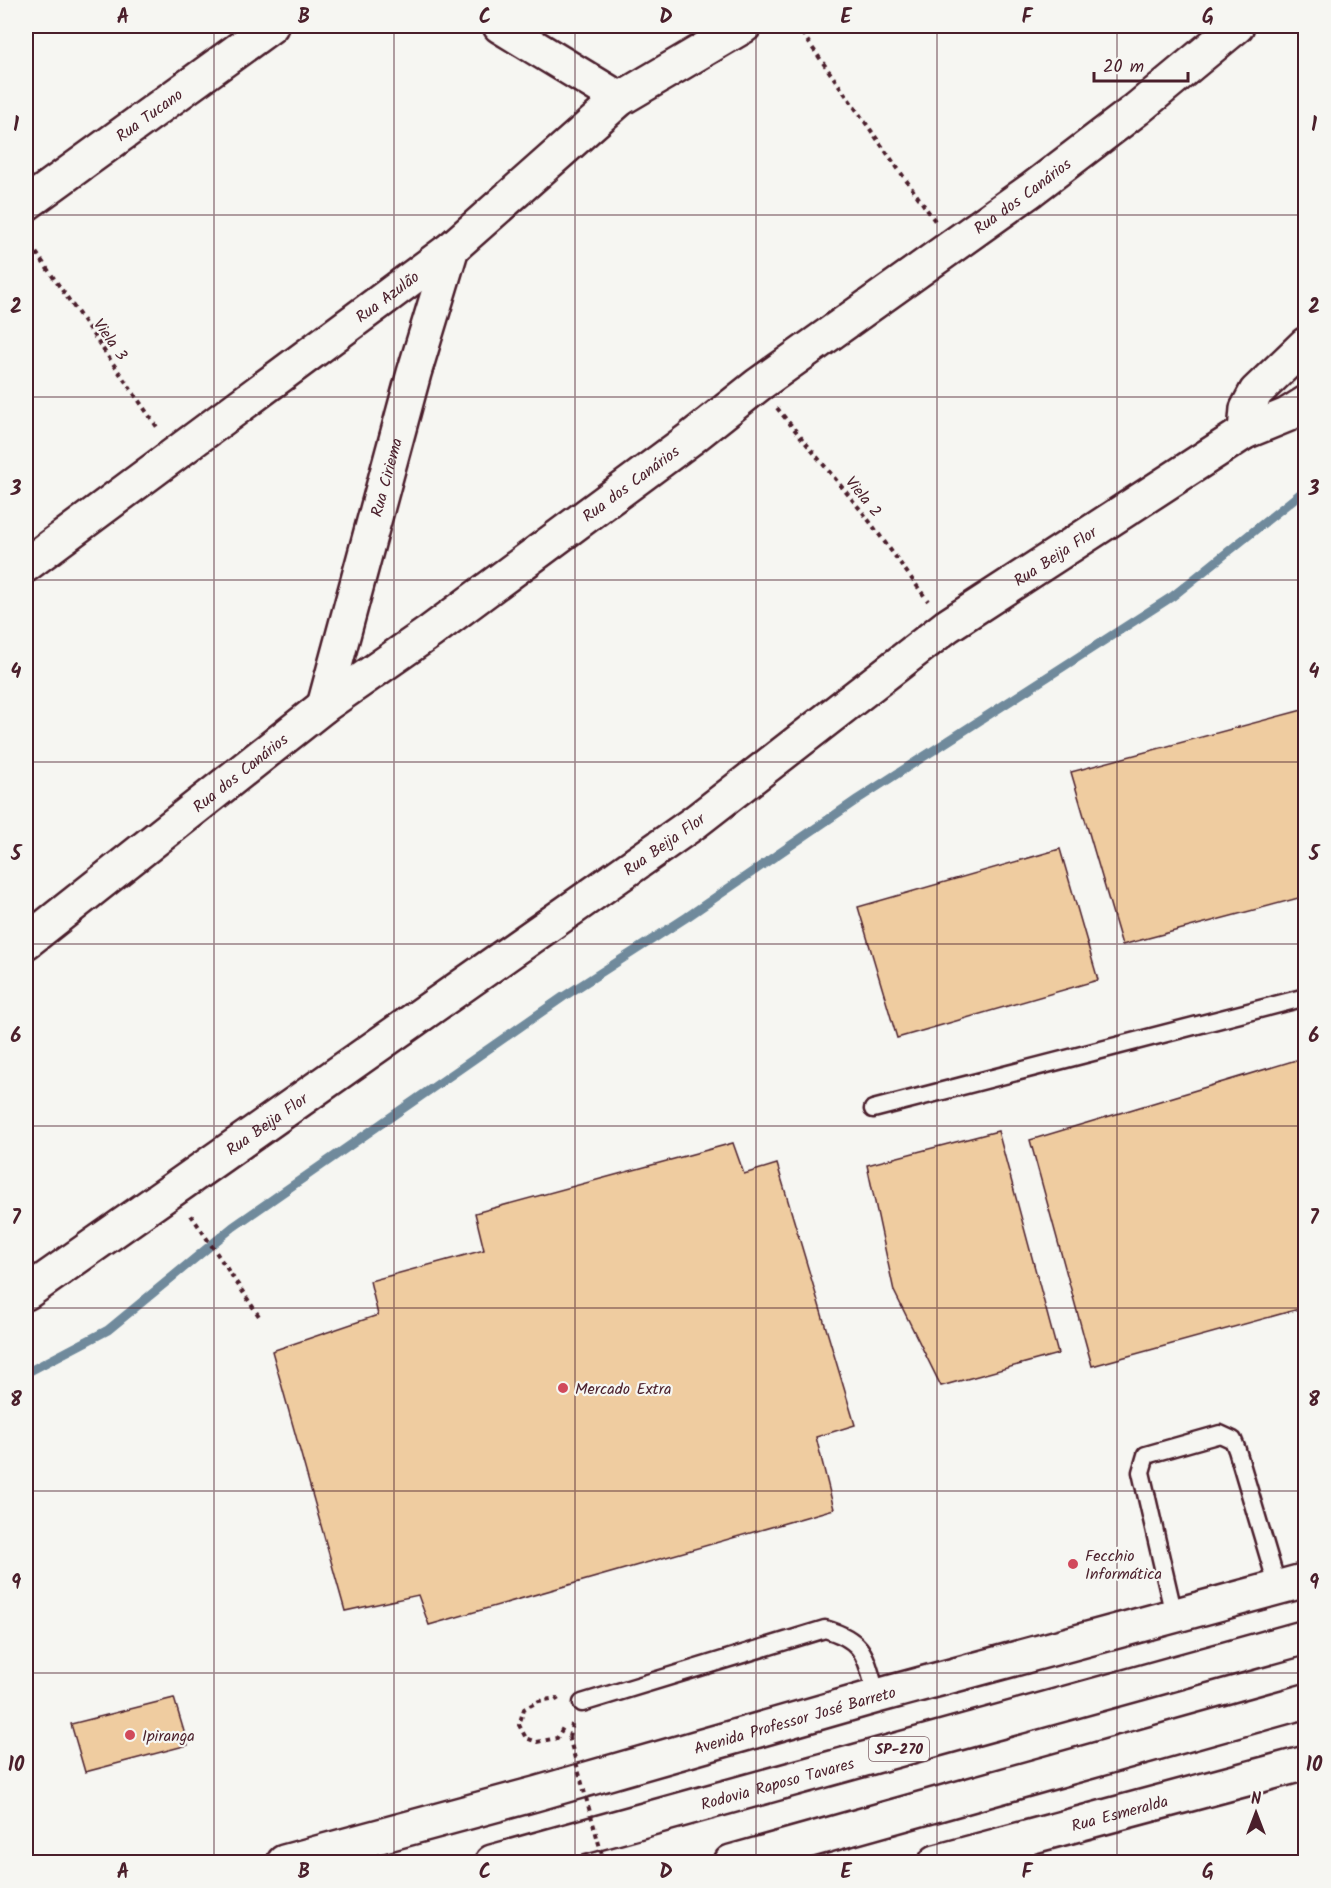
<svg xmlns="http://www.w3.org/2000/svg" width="1331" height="1888" font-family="Kalam,sans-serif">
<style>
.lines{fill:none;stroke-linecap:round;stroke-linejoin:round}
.stream{stroke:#6f8a9c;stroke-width:9}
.building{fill:#efcca0;stroke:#4a1f2b;stroke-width:1.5}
.service-casing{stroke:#4a1f2b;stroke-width:21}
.minor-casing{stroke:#4a1f2b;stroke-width:38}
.trunk-casing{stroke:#4a1f2b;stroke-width:38}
.motorway-casing{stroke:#4a1f2b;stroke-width:38}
.path{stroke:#4a1f2b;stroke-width:4;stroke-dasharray:4.5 4.5;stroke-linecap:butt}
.service{stroke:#f6f6f2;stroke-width:16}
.minor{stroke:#f6f6f2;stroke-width:33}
.trunk{stroke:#f6f6f2;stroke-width:33}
.motorway{stroke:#f6f6f2;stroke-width:33}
.path-bridge{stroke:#4a1f2b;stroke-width:4;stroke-dasharray:4.5 4.5;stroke-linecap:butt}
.grid{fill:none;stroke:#4a1f2b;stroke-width:1.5;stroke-opacity:0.55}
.poi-dot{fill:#d1495b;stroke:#f6f6f2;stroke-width:2}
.labels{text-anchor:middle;stroke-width:4.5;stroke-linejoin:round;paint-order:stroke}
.shield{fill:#f6f6f2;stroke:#7e6067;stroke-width:1.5}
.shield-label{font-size:15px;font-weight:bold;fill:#4a1f2b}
.street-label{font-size:16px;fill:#4a1f2b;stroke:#f6f6f2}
.poi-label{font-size:16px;fill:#4a1f2b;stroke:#f6f6f2;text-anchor:start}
.neatline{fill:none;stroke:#4a1f2b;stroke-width:2}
.grid-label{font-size:20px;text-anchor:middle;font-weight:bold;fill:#4a1f2b}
</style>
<rect width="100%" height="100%" fill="#f6f6f2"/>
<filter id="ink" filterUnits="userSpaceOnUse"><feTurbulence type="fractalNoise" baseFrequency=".0167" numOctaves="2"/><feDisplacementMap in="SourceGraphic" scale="12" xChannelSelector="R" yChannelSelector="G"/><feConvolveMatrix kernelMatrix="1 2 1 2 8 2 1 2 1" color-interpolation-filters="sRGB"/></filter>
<g filter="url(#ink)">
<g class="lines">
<polyline class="stream" points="26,1373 108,1330 233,1227 563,997 687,917 858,799 1173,596 1306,489"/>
</g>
<g class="building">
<polygon points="1306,709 1306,896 1122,945 1071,772"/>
<polygon points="1060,849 1098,980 897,1038 858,907"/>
<polygon points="1306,1057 1306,1307 1092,1366 1030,1140"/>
<polygon points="998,1131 1058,1354 941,1386 894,1291 867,1165"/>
<polygon points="733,1143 744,1174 777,1164 855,1425 816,1437 834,1509 429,1625 418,1595 345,1611 272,1351 378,1315 370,1281 484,1250 475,1213"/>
<polygon points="174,1698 188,1745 85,1772 71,1724"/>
</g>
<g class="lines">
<g class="service-casing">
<g id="service">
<polyline points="873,1109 1306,997"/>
<polyline points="1174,1615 1141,1472 1146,1455 1220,1434 1233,1440 1237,1450 1278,1588"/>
<path d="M 582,1703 L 825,1629 C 867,1641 865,1658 877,1696"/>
</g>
</g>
<g class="minor-casing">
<g id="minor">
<polyline points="500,26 620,99"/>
<path id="s1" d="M 26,204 L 271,26"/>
<polyline points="1245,432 1247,409 1256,392 1306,344"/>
<path id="s2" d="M 26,565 L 452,248 L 620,99 L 744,26"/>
<path id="s3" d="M 324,706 L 414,373 L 452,248"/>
<path id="s4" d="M 26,942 L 324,706 L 430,632 L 690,439 L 758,385 L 1031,190 L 1137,109 L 1237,26"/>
<path id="s5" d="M 26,1293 L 695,822 L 947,626 L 1245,432 L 1287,415 L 1306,403"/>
</g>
</g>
<g class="trunk-casing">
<g id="trunk">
<path id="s6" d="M 284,1862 L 535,1794 L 877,1696 L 1306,1580"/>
<path id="s7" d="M 936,1862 L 1306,1763"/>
</g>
</g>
<g class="motorway-casing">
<g id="motorway">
<path id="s8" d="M 492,1862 L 1306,1637"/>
<polyline points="731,1862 1306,1701"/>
</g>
</g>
<g class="path">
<polyline points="797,26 935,221"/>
<polyline points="26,238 157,427"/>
<polyline points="777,408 864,514 928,601"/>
<polyline points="191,1215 259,1316"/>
<polyline points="558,1701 556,1698 539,1701 524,1709 519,1725 526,1738 537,1742 557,1738 564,1726"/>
<polyline points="569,1737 572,1724"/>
</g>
<use href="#service" class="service"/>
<use href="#minor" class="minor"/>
<use href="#trunk" class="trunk"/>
<use href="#motorway" class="motorway"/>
<polyline class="path-bridge" points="569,1737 604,1862"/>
</g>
</g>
<path class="grid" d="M 214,26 L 214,1862M 394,26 L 394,1862M 575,26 L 575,1862M 756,26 L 756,1862M 937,26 L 937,1862M 1117,26 L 1117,1862M 26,215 L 1306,215M 26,397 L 1306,397M 26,580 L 1306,580M 26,762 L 1306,762M 26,944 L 1306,944M 26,1126 L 1306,1126M 26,1308 L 1306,1308M 26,1491 L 1306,1491M 26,1673 L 1306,1673"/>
<g class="poi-dot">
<circle cx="563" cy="1388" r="6"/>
<circle cx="1073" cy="1564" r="6"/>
<circle cx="130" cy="1735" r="6"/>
</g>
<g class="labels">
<rect class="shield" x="869" y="1737" width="60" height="24" rx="4.5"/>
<g class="shield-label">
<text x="899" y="1754">SP-270</text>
</g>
<g class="street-label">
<text dy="6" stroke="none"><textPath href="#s1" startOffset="152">Rua Tucano</textPath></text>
<text dy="6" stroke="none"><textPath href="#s4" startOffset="1245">Rua dos Canários</textPath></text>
<text dy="6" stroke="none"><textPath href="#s2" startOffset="450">Rua Azulão</textPath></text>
<text transform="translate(111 339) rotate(55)" y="6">Viela 3</text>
<text dy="6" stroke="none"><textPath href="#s3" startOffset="237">Rua Ciriema</textPath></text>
<text dy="6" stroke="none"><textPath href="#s4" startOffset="759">Rua dos Canários</textPath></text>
<text transform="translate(864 496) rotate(51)" y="6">Viela 2</text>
<text dy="6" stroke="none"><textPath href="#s5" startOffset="1266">Rua Beija Flor</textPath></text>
<text dy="6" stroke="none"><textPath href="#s4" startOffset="273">Rua dos Canários</textPath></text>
<text dy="6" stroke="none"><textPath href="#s5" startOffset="780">Rua Beija Flor</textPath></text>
<text dy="6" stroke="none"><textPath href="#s5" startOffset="294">Rua Beija Flor</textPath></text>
<text dy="6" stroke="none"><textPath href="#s6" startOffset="530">Avenida Professor José Barreto</textPath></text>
<text dy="6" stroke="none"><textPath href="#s8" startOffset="296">Rodovia Raposo Tavares</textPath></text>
<text dy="6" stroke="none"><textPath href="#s7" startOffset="190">Rua Esmeralda</textPath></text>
</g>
<g class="poi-label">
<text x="575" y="1394">Mercado Extra</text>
<text x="1085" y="1561">Fecchio<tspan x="1085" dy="18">Informática</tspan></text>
<text x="142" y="1741">Ipiranga</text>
</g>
</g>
<rect width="1331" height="1888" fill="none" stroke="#f6f6f2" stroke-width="66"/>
<g transform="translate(1256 1813)" stroke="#f6f6f2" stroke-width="4.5" paint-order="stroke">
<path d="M0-4.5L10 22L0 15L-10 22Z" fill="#4a1f2b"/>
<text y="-9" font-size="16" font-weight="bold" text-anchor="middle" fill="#4a1f2b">N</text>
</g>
<path d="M1094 72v9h94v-9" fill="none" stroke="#4a1f2b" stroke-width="3"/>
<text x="1103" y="72" font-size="18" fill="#4a1f2b" stroke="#f6f6f2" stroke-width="4.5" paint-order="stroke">20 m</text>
<rect x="33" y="33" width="1265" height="1822" class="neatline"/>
<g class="grid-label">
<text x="123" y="23">A</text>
<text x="304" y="23">B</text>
<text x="485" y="23">C</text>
<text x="666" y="23">D</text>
<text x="846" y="23">E</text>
<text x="1027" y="23">F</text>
<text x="1208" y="23">G</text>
<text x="16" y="131">1</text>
<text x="1314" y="131">1</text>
<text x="16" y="313">2</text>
<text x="1314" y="313">2</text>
<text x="16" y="495">3</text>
<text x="1314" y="495">3</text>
<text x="16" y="678">4</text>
<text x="1314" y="678">4</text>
<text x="16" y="860">5</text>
<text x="1314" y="860">5</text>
<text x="16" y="1042">6</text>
<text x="1314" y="1042">6</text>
<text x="16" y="1224">7</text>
<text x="1314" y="1224">7</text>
<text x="16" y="1406">8</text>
<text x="1314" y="1406">8</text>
<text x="16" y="1589">9</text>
<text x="1314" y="1589">9</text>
<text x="16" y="1771">10</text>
<text x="1314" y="1771">10</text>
<text x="123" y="1878">A</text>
<text x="304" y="1878">B</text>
<text x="485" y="1878">C</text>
<text x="666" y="1878">D</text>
<text x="846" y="1878">E</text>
<text x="1027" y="1878">F</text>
<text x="1208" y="1878">G</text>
</g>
</svg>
